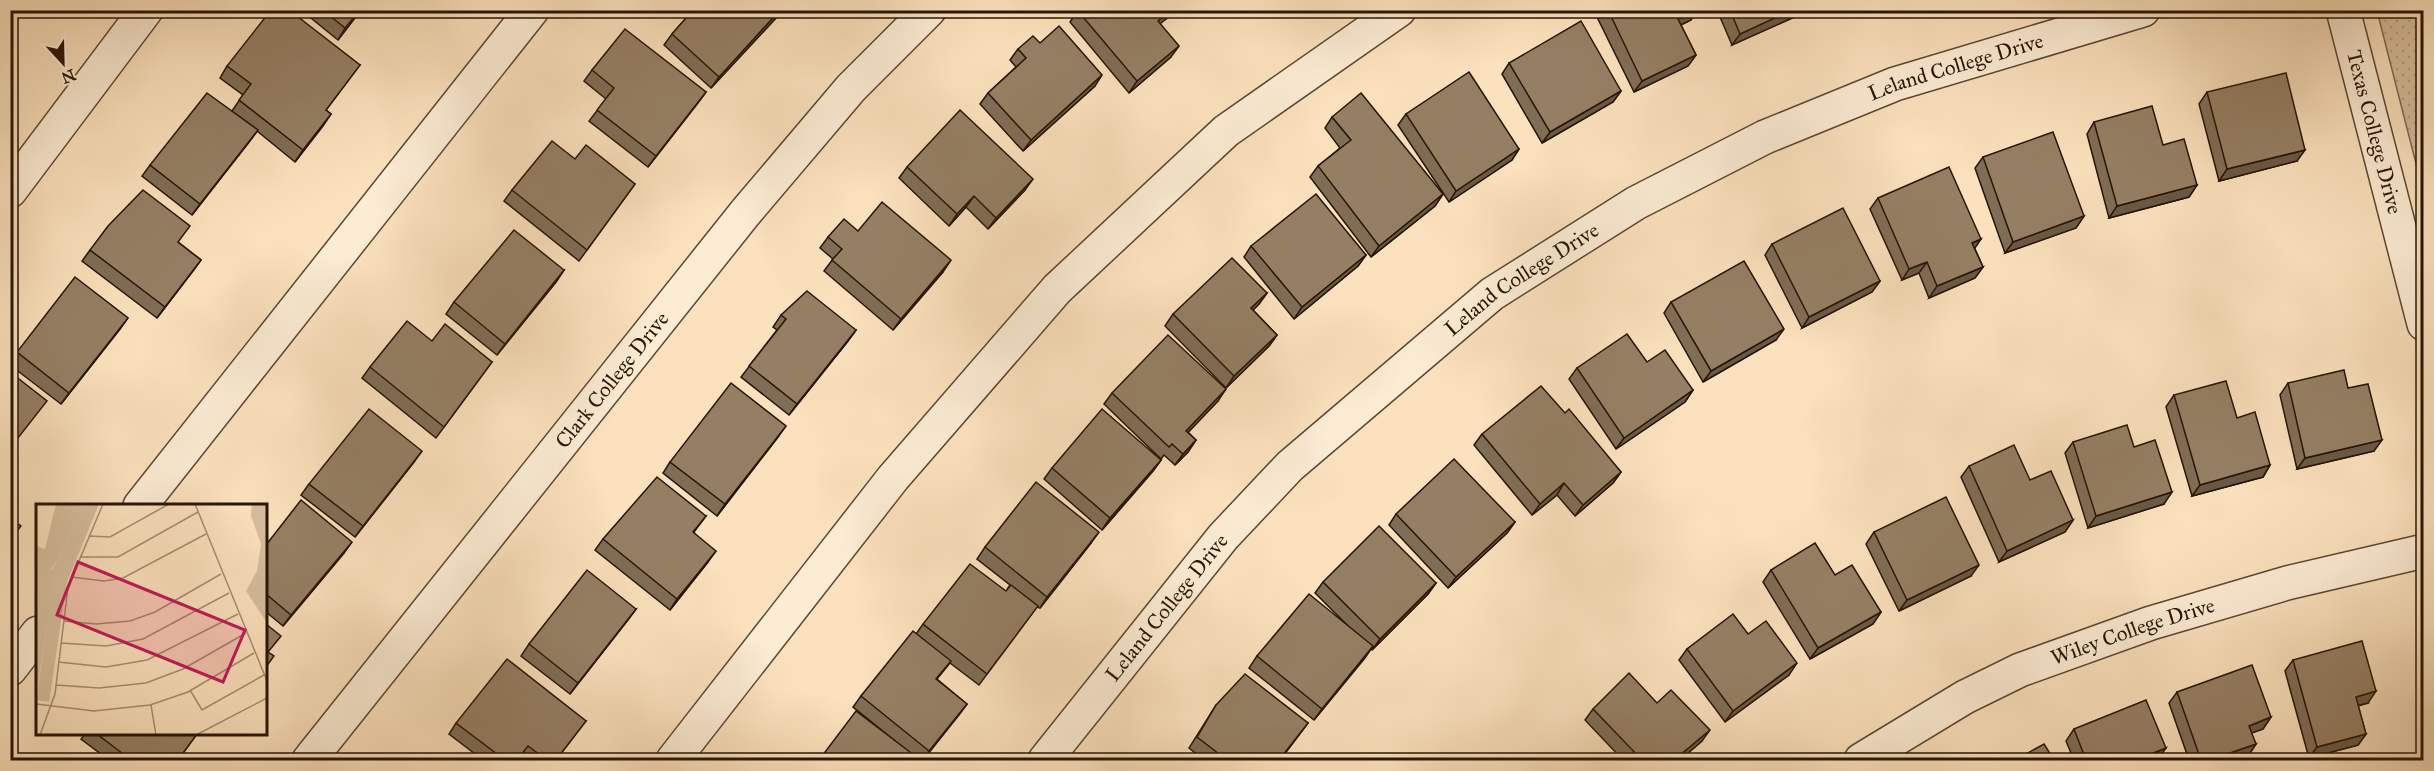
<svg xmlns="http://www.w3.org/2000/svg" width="2434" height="771" font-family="'IM FELL Great Primer',serif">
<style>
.park{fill:url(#park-dots);stroke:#7f6950;stroke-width:1.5}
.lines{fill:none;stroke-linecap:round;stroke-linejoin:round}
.minor-casing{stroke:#5c4732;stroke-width:36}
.minor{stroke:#fcecd4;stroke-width:33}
.wall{fill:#806d56;stroke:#271403;stroke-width:1.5}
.shaded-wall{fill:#685946;stroke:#271403;stroke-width:1.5}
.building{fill:#957f64;stroke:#271403;stroke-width:1.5}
.labels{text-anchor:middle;stroke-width:6;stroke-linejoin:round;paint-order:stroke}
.street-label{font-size:21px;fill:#271403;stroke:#fcecd4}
.inset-road{fill:none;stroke:#a68f73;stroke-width:1.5}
.view{fill:#c2185b;fill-opacity:0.15;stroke:#c2185b;stroke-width:3}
.inset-edge{fill:none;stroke:#271403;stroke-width:3}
</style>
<defs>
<pattern id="park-dots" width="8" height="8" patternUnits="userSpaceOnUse" patternTransform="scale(1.5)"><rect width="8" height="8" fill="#d7be9d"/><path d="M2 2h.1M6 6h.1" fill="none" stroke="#b9a286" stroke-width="1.8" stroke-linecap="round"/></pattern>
</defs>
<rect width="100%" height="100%" fill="#fbe1bd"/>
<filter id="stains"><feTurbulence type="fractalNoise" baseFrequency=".00333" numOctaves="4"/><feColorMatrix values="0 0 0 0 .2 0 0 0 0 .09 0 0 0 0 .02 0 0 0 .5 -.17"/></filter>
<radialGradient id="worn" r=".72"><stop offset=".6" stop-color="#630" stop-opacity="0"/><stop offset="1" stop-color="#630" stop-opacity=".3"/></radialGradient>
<polygon class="park" points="2377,11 2423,11 2423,191"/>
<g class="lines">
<g class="minor-casing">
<g id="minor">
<path id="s1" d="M 2343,10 L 2424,324"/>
<polyline points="10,191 146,10"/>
<polyline points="140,506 532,10"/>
<polyline points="10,669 38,633"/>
<path id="s2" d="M 309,760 L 745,213 L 851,88 L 929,10"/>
<polyline points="673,760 893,478 1057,289 1226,131 1399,10"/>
<path id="s3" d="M 1045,760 L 1223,537 L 1290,466 L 1492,294 L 1636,203 L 1765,137 L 1895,84 L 2143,10"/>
<path id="s4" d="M 1861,760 L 1965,697 L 2020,670 L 2151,623 L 2287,583 L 2424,551"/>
</g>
</g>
<use href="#minor" class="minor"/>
</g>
<g class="wall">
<polygon points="301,10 361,10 338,40"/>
<polygon points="693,10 781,10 776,18 711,88 664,45 672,34"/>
<polygon points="1078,10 1166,19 1160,23 1171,57 1129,93 1070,22"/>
<polygon points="1599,10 1697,10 1691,20 1681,25 1696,55 1688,66 1634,92 1596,15"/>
<polygon points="1717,10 1810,10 1732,45"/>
<polygon points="1040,43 1095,86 1023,151 980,104 988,93 1016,67 1010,60 1018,49"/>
<polygon points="1509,63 1621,91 1613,102 1542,143 1502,74"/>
<polygon points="360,65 326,110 331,114 295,162 257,131 192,215 142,176 150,165 232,111 243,95 220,78 227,66"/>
<polygon points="592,70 706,92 648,167 589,121 606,99 584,81"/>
<polygon points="2207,92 2297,161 2219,181 2199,104"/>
<polygon points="1406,114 1519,149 1512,160 1449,202 1398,125"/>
<polygon points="1332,117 1443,194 1435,206 1371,257 1310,177 1318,166 1340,148 1325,128"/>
<polygon points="2094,122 2163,145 2197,185 2189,197 2109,218 2087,134"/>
<polygon points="1983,157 2084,216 2076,228 2005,253 1975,168"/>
<polygon points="575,159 635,184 579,261 504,201 512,190"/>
<polygon points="907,167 1025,190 988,229 966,207 949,226 899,178"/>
<polygon points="1878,198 1975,249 1983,267 1975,278 1929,298 1919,273 1902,280 1870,209"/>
<polygon points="828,237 943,272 893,330 824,271 833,259 820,248"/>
<polygon points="178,242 201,260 157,318 82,261 90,250"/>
<polygon points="1772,244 1880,281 1872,292 1802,328 1765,255"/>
<polygon points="1251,246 1366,255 1358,266 1294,319 1244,257"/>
<polygon points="564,270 556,282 497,355 446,314 454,302"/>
<polygon points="1267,293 1259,304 1253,310 1277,335 1269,346 1226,388 1165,326 1173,314"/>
<polygon points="1671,302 1776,340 1703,382 1664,313"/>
<polygon points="781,315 856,330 848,341 789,415 741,377 777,330 773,327"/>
<polygon points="120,329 61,404 10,365 10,362 17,352"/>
<polygon points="492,362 436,438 362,378 370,367"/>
<polygon points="1647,362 1693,390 1685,402 1616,449 1569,379 1577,368"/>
<polygon points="2288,383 2348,388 2374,451 2297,469 2280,395"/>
<polygon points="1112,393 1218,401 1188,432 1196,440 1188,452 1175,465 1164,455 1161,459 1104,404"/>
<polygon points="2174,395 2237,418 2270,465 2263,477 2192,496 2166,407"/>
<polygon points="1565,413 1621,472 1613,483 1575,516 1557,495 1532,515 1474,445 1482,434"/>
<polygon points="778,437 717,516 663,473 670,462"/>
<polygon points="2073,442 2134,447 2164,504 2088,528 2065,453"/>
<polygon points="1161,460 1153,471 1102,530 1044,479 1052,468"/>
<polygon points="414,462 355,537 301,495 309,484"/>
<polygon points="1969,466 2030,480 2073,520 2065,532 1999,562 1961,477"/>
<polygon points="1396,514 1515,522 1507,533 1448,588 1389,525"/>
<polygon points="706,516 694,532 708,562 670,610 595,550 603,539"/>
<polygon points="1874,532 1971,576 1899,611 1866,544"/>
<polygon points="1091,543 1040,608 1037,607 979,685 950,663 937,679 967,704 923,760 919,760 853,707 861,696 916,634 923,624 1006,591 1010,585 977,559 985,547"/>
<polygon points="266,545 344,553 283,626 266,612"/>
<polygon points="1771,570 1835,575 1881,612 1873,624 1810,659 1763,582"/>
<polygon points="1323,582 1436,583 1428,594 1372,650 1371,649 1314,720 1249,668 1257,656 1347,625 1315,593"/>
<polygon points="636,609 570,694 521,656 529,644"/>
<polygon points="1748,634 1789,675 1725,722 1679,660 1687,649"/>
<polygon points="2293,660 2368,703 2358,706 2366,734 2358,745 2309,758 2285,671"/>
<polygon points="2177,692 2271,717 2263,729 2251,733 2256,744 2248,756 2234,760 2189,760 2169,703"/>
<polygon points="1657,703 1702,741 1680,760 1623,760 1585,720 1593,709"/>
<polygon points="1216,705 1308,723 1280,760 1204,760 1189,748"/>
<polygon points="586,721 556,760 524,760 520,757 518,760 483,760 449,734 456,723"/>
<polygon points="2074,729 2158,759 2154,760 2074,760 2066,741"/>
<polygon points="85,734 197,734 178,760 109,760 81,739"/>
</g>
<g class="shaded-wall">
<polygon points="360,10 361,10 338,40 345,28"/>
<polygon points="780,10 781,10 776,18 711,88 719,77"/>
<polygon points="1170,10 1171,10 1166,19 1150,32 1158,21"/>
<polygon points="1694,10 1697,10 1691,20 1670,30 1678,19"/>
<polygon points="1792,10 1810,10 1732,45 1740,34"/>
<polygon points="1179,46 1171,57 1129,93 1137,81"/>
<polygon points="1696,55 1688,66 1634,92 1642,81"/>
<polygon points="1102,75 1095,86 1023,151 1031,140"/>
<polygon points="1621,91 1613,102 1542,143 1550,132"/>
<polygon points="706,92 698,103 648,167 656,156"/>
<polygon points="331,114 323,126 295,162 303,150"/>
<polygon points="258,130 250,141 192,215 200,204"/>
<polygon points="1519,149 1512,160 1449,202 1456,191"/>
<polygon points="2305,150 2297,161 2219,181 2227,169"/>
<polygon points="1033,179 1025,190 988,229 996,218"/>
<polygon points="2197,185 2189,197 2109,218 2117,206"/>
<polygon points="1443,194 1435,206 1371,257 1379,246"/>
<polygon points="974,196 966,207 949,226 957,214"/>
<polygon points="2084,216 2076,228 2005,253 2013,242"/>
<polygon points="1981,239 1973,251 1972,243"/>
<polygon points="1366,255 1358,266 1294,319 1302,307"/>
<polygon points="201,260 193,271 157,318 165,307"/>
<polygon points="951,260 943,272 893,330 901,319"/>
<polygon points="1927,262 1919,273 1902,280 1909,269"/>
<polygon points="1983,267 1975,278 1929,298 1937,286"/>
<polygon points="564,270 556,282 497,355 505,344"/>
<polygon points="1880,281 1872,292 1802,328 1809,317"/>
<polygon points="1267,293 1259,304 1243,320 1251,308"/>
<polygon points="128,318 120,329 61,404 69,393"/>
<polygon points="1784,329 1776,340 1703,382 1711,371"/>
<polygon points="856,330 848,341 789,415 797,404"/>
<polygon points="1277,335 1269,346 1226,388 1234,376"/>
<polygon points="1226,389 1218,401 1179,442 1186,431"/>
<polygon points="1693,390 1685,402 1616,449 1624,438"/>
<polygon points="786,426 778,437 717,516 725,504"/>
<polygon points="1196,440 1188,452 1175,465 1183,454"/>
<polygon points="2382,440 2374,451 2297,469 2305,458"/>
<polygon points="422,451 414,462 355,537 363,526"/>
<polygon points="1161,460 1153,471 1102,530 1110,518"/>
<polygon points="2270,465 2263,477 2192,496 2200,485"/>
<polygon points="1621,472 1613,483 1575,516 1583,505"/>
<polygon points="1564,483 1557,495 1532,515 1540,504"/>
<polygon points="2172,492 2164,504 2088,528 2096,516"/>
<polygon points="2073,520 2065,532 1999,562 2007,551"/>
<polygon points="1515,522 1507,533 1448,588 1456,577"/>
<polygon points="1099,532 1091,543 1040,608 1047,597"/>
<polygon points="352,542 344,553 283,626 291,615"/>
<polygon points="716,551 708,562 670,610 677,599"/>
<polygon points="1979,565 1971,576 1899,611 1907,600"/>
<polygon points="1436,583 1428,594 1372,650 1380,639"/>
<polygon points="636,609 628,620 570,694 578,683"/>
<polygon points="1881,612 1873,624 1810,659 1818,648"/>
<polygon points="1373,646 1365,658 1314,720 1322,709"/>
<polygon points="1797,663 1789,675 1725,722 1733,711"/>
<polygon points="2376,691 2368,703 2348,708 2356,697"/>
<polygon points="967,704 959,715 923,760 929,751"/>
<polygon points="2271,717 2263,729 2241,737 2249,726"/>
<polygon points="1308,723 1280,760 1279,760"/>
<polygon points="1710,730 1702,741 1680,760 1674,760"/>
<polygon points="2366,734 2358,745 2309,758 2317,747"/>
<polygon points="2256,744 2248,756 2234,760 2210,760"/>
<polygon points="2166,748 2158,759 2154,760 2143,760 2146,756"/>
</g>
<g class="building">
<polygon points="271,10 289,10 360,65 326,110 331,114 303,150 239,100 251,84 227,66"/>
<polygon points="323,10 360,10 345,28"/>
<polygon points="693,10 780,10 719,77 672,34"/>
<polygon points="1170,10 1158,21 1179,46 1137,81 1078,11"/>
<polygon points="1608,10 1694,10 1678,19 1696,55 1642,81"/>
<polygon points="1730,10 1792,10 1740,34"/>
<polygon points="1581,21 1621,91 1550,132 1509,63"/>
<polygon points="1059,26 1102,75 1031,140 988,93 1026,58 1018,49 1033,36 1040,43"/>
<polygon points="625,29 706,92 656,156 597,110 614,88 592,70"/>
<polygon points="1469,72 1519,149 1456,191 1406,114"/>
<polygon points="2286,73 2305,150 2227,169 2207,92"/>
<polygon points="207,93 258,130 200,204 150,165"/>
<polygon points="1361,93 1443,194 1379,246 1318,166 1351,140 1332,117"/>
<polygon points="2152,106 2163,145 2184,139 2197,185 2117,206 2094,122"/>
<polygon points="960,110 1033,179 996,218 974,196 957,214 907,167"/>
<polygon points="2053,132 2084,216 2013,242 1983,157"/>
<polygon points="552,141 575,159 586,145 635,184 587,250 512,190"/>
<polygon points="1949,167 1981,239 1972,243 1983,267 1937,286 1927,262 1909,269 1878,198"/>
<polygon points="143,190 190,226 178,242 201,260 165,307 90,250 108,226"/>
<polygon points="1316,194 1366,255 1302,307 1251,246"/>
<polygon points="882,202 951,260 901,319 832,260 842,249 828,237 844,219 858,231"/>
<polygon points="1843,208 1880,281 1809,317 1772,244"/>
<polygon points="514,230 564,270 505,344 454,302"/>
<polygon points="1232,258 1267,293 1251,308 1277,335 1234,376 1173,314"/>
<polygon points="1744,261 1784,329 1711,371 1671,302"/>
<polygon points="75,277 128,318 69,393 17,352"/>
<polygon points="807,291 856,330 797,404 749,366 786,319 781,315"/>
<polygon points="407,321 432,341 445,324 492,362 444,427 370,367"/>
<polygon points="1627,334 1647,362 1665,350 1693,390 1624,438 1577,368"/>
<polygon points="1168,335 1226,389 1186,431 1196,440 1183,454 1172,444 1169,447 1112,393"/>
<polygon points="2344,370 2348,388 2368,384 2382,440 2305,458 2288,383"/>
<polygon points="10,372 47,401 10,448"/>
<polygon points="2226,381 2237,418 2255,412 2270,465 2200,485 2174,395"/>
<polygon points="731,383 786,426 725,504 670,462"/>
<polygon points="1541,386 1565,413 1569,409 1621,472 1583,505 1564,483 1540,504 1482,434"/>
<polygon points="369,409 422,451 363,526 309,484"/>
<polygon points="1102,409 1161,460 1110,518 1052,468"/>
<polygon points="2127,425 2134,447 2155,440 2172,492 2096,516 2073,442"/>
<polygon points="2014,445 2030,480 2051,471 2073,520 2007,551 1969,466"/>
<polygon points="1454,459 1515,522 1456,577 1396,514"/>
<polygon points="657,477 706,516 693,532 716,551 677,599 603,539"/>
<polygon points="1036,482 1099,532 1047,597 985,547"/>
<polygon points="1946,497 1979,565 1907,600 1874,532"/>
<polygon points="301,500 352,542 291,615 266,594 266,545"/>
<polygon points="10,518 21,526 10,540"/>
<polygon points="1379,526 1436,583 1380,639 1323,582"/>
<polygon points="1815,543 1835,575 1852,565 1881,612 1818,648 1771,570"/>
<polygon points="970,564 1006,591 1011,585 1038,606 987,674 923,624"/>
<polygon points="587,570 636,609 578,683 529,644"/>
<polygon points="1309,594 1373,646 1322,709 1257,656"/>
<polygon points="1733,614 1748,634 1766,621 1797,663 1733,711 1687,649"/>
<polygon points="266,624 281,636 268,652 274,656 266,667"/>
<polygon points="913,631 951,661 936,679 967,704 929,751 861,696"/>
<polygon points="2362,641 2376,691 2356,697 2366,734 2317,747 2293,660"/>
<polygon points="507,659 586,721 556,760 547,760 528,746 517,760 505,760 456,723"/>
<polygon points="2252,665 2271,717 2249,726 2256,744 2210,760 2201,760 2177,692"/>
<polygon points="1629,673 1657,703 1671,690 1710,730 1674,760 1642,760 1593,709"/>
<polygon points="1245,674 1308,723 1279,760 1227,760 1197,737 1216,705"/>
<polygon points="2146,700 2166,748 2146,756 2148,760 2086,760 2074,729"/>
<polygon points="856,711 919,759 918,760 819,760"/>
<polygon points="97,734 197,734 178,760 131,760"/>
<polygon points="2044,744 2054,760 2015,760"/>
<polygon points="1184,756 1191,760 1181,760"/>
<polygon points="442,757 446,760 439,760"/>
</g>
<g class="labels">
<g class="street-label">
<text dy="7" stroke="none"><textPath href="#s3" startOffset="1167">Leland College Drive</textPath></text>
<text dy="7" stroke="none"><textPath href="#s1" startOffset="126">Texas College Drive</textPath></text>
<text dy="7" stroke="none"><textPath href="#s3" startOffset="681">Leland College Drive</textPath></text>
<text dy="7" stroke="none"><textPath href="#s2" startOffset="486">Clark College Drive</textPath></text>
<text dy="7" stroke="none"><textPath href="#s3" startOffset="195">Leland College Drive</textPath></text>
<text dy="7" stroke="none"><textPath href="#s4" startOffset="302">Wiley College Drive</textPath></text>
</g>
</g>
<g transform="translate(36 504)">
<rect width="231" height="231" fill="#fbe1bd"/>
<path d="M 20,0 L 47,0 L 25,53 L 15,65 L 11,122 L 0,192 L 0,42 L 9,45 ZM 216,0 L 231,0 L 231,119 L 210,87 L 221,67 L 225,40 L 215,12 Z" fill="#d7be9d"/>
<path d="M 47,0 L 63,0 L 31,78 L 13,198 L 0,196 L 11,122 L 3,115 L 7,77 L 25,53 Z" fill="#d7be9d"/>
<path class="inset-road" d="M 159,0 L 231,177M 53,32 L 74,33 L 133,0M 44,53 L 82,53 L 162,8M 35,73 L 68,77 L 87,74 L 170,30M 27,117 L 60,120 L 94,117 L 119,108 L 185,70M 25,139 L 70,142 L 107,135 L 193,89M 22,158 L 70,163 L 111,156 L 202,110M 20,181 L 63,184 L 110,179 L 147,165 L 210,129M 154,186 L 166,206 L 228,171M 0,200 L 58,207 L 114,201 L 152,188 L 218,149M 115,201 L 120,231M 4,231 L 19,190 L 32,83 L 67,0M 160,231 L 231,194"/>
<path class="view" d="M 42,58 L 209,126 L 187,178 L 21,111 Z"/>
<rect width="231" height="231" class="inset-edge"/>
</g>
<rect width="2434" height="771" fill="none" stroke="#fbe1bd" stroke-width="36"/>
<rect x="12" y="12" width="2410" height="747" fill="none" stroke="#271403" stroke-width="3"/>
<rect x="18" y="18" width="2398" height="735" fill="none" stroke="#271403" stroke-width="1.5"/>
<g transform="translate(63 63) rotate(158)" stroke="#fcecd4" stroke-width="4.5" paint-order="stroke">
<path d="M0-4.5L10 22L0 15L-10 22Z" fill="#271403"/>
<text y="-9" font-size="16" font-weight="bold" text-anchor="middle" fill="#271403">N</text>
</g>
<rect width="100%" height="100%" filter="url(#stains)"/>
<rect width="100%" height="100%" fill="url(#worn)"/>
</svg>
